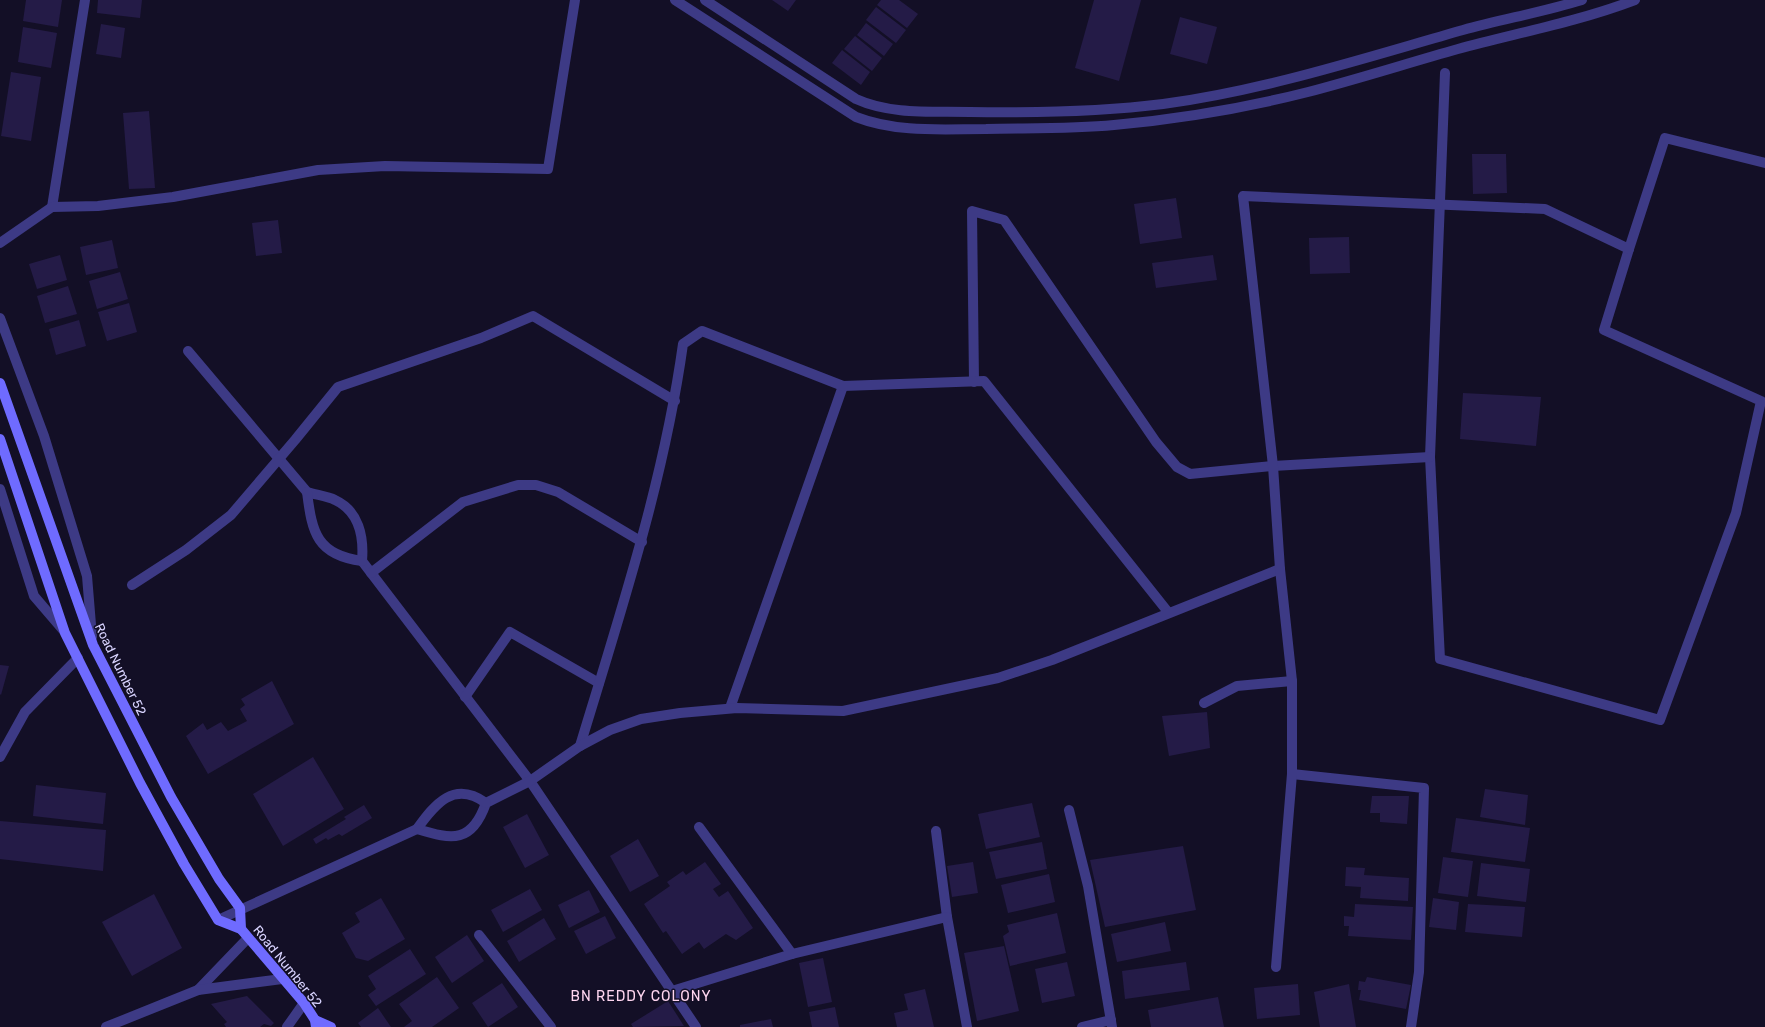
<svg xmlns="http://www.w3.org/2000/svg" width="1765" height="1027" font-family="Rubik,sans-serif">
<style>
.building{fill:#241b47}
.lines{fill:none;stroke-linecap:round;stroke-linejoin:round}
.minor{stroke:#3d3a85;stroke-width:10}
.tertiary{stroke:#3d3a85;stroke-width:10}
.secondary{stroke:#6f6bff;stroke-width:10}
.labels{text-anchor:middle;stroke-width:3;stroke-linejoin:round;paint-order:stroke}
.street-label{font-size:13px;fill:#d9d4ff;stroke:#130f26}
.neighbourhood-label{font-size:14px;letter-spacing:1px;fill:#ffd6f0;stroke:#130f26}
</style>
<rect width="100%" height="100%" fill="#130f26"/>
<g class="building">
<polygon points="26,0 62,0 58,27 23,21"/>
<polygon points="98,0 142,0 140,18 97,13"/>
<polygon points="772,0 796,0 788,11"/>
<polygon points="881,0 899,0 918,14 907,28 877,5"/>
<polygon points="1094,0 1141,0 1119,81 1075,68"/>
<polygon points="876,7 906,30 896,43 866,20"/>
<polygon points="1180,17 1217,27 1207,64 1170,54"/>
<polygon points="866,23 893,44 884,56 857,35"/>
<polygon points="101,24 125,28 121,58 96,54"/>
<polygon points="23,27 57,33 51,68 18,62"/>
<polygon points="855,36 882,58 872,71 844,49"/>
<polygon points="842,50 870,72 861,85 832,63"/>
<polygon points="11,72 41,77 31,141 1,136"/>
<polygon points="149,111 155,188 129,189 123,113"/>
<polygon points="1472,154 1506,154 1507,193 1473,194"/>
<polygon points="1176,198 1182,238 1140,244 1134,204"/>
<polygon points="278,220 282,253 256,256 252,223"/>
<polygon points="1349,237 1350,273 1310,274 1309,238"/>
<polygon points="112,240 118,268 86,275 80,247"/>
<polygon points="60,255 67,280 37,289 29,264"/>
<polygon points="1213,255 1217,280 1156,288 1152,263"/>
<polygon points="120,272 128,299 97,309 89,281"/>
<polygon points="68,286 77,314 45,323 37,296"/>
<polygon points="129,303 137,332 107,341 98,312"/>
<polygon points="79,320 86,346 56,355 49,329"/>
<polygon points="1463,393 1541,397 1536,446 1460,439"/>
<polygon points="0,665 9,666 1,695 0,694"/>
<polygon points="272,681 294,724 208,774 186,736 203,723 207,730 221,722 228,731 247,721 240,709 245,705 241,699"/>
<polygon points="1207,712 1210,748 1169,756 1162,716"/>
<polygon points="313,757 344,809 283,846 253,794"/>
<polygon points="36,785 106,793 103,824 33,816"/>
<polygon points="1485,789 1528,795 1525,825 1480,817"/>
<polygon points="1372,796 1409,796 1407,824 1380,822 1380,813 1370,813"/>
<polygon points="1032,803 1040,837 986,849 978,814"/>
<polygon points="364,805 372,818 342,836 339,834 328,840 326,838 316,844 313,839 346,819 344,817"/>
<polygon points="527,814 549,855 525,868 503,827"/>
<polygon points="1456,818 1530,828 1525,862 1451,852"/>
<polygon points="0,821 106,830 103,871 0,859"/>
<polygon points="638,839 659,876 630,892 610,856"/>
<polygon points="1042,842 1047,869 996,879 989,852"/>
<polygon points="1183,846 1196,910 1105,927 1090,860"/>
<polygon points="1443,857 1473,861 1468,897 1438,893"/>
<polygon points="705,862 721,884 713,889 719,897 728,891 753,928 736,940 726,934 704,949 699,942 682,954 666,931 663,933 644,904 670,886 667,882 683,871 686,875"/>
<polygon points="973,862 978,893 952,897 947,866"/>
<polygon points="1481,863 1530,869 1526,902 1477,896"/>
<polygon points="1346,867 1365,868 1364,875 1409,878 1408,901 1360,898 1361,887 1345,886"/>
<polygon points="1049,874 1055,902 1008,913 1001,885"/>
<polygon points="530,889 542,910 503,932 491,910"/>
<polygon points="589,890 600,912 569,928 558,905"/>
<polygon points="154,894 182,948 132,976 102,922"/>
<polygon points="381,898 405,939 368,961 356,958 342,933 360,922 355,913"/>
<polygon points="1433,898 1459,902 1456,930 1429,927"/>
<polygon points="1355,904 1413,907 1411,940 1348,936 1349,926 1344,926 1344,916 1354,917"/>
<polygon points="1468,904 1525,907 1522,937 1465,932"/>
<polygon points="1057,913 1066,953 1010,966 1003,936 1009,932 1007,925"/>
<polygon points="605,916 616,938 586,954 574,931"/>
<polygon points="544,918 556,939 519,962 507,941"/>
<polygon points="1165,922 1171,951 1117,962 1111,934"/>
<polygon points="467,935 484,961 452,983 435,957"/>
<polygon points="1004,946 1019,1011 977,1021 964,953"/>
<polygon points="410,949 426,974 376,1006 368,995 376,989 368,976"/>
<polygon points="823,958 832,1002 808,1007 799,963"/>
<polygon points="1067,962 1075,996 1042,1003 1035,969"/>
<polygon points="1186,962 1190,990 1125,999 1122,971"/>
<polygon points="437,977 459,1008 432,1027 404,1027 412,1021 399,1004"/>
<polygon points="1367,977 1411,985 1406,1009 1359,1000 1361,990 1358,990 1359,981 1365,982"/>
<polygon points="502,983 518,1007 488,1027 472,1003"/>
<polygon points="1298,984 1300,1015 1257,1019 1254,988"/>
<polygon points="1349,984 1356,1027 1320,1027 1314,992"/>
<polygon points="925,989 934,1027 897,1027 894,1013 908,1010 904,994"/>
<polygon points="247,996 274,1023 271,1026 264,1024 260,1027 226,1027 224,1024 227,1022 211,1004"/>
<polygon points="1218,997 1224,1027 1151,1027 1148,1010"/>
<polygon points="668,1001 684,1026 633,1027 631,1024"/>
<polygon points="835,1007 839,1027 812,1027 809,1012"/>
<polygon points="378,1008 391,1027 361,1027 358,1023"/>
<polygon points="771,1019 773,1027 740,1027 740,1025"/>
</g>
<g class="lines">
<g class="minor">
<polyline points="1445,73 1430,457 1440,659 1660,720 1736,513 1761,401 1604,330 1629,249"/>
<polyline points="52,207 85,0"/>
<polyline points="0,243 52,207 98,206 173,197 318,170 385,166 548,169 575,0"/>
<polyline points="0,318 44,436 87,576 92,637"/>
<path d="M 188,351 L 307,492 C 316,495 327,496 335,500 C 359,511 364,537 362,561 L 530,781 L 696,1027"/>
<polyline points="974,382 972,211 1004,220 1156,442 1177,467 1190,474 1273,466 1430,457"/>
<polyline points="0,489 34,596 64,631"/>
<path d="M 307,492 C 312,533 317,555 362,561"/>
<polyline points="371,573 463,502 518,485 536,485 558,492 642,542"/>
<polyline points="132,585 186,550 231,515 295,440 338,387 481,338 533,316 675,401"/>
<polyline points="465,697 510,632 599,683"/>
<polyline points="1204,703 1237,686 1292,681"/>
<polyline points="730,708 843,386"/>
<path d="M 580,746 C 620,614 664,481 683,344 L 702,331 L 843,386 L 984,381 L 1168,612"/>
<polyline points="0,757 25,712 78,658"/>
<polyline points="1292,774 1424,788 1419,972 1411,1027"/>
<polyline points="1069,810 1088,886 1112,1027"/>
<polyline points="699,827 792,954"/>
<path d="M 417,829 C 453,840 472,843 486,803 L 530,781 L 580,746 L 610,730 L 641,719 L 680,713 L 737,708 L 843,711 L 998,678 L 1052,660 L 1280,569"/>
<polyline points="936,831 947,917 967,1027"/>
<path d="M 218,920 L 417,829 C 435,804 454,780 486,803"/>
<polyline points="479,935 551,1027"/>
<polyline points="1276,967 1292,774 1292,681 1280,569 1273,466 1243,196 1545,209 1629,249 1665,138 1765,163"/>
<polyline points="198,990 248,938"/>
<polyline points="672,991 792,954 947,917"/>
<polyline points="106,1027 198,990 282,979"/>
<polyline points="287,1027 304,1003"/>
<polyline points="1082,1027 1111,1020"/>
</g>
<g class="tertiary">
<path d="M 675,0 L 856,117 C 897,133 943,129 986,129 C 1029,128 1072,129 1114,125 C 1179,119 1245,108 1308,92 C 1358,79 1408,63 1458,49 C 1517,33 1577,22 1635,0"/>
<path d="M 705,0 L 856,99 C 891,115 933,111 970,112 C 1035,113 1099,112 1163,104 C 1266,90 1364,58 1463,30 C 1503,19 1543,12 1582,0"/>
</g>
<g class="secondary">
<polyline points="0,383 93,645 171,797 219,879 240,908 241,929 304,1003 315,1020 316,1027"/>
<polyline points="0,439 65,633 140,783 184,864 218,920 241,929"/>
<polyline points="315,1020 331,1027"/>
</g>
</g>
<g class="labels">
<g class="street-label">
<text transform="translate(121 669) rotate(64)" y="5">Road Number 52</text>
<text transform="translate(288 966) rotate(51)" y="5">Road Number 52</text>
</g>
<g class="neighbourhood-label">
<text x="641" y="1001">BN REDDY COLONY</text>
</g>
</g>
</svg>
